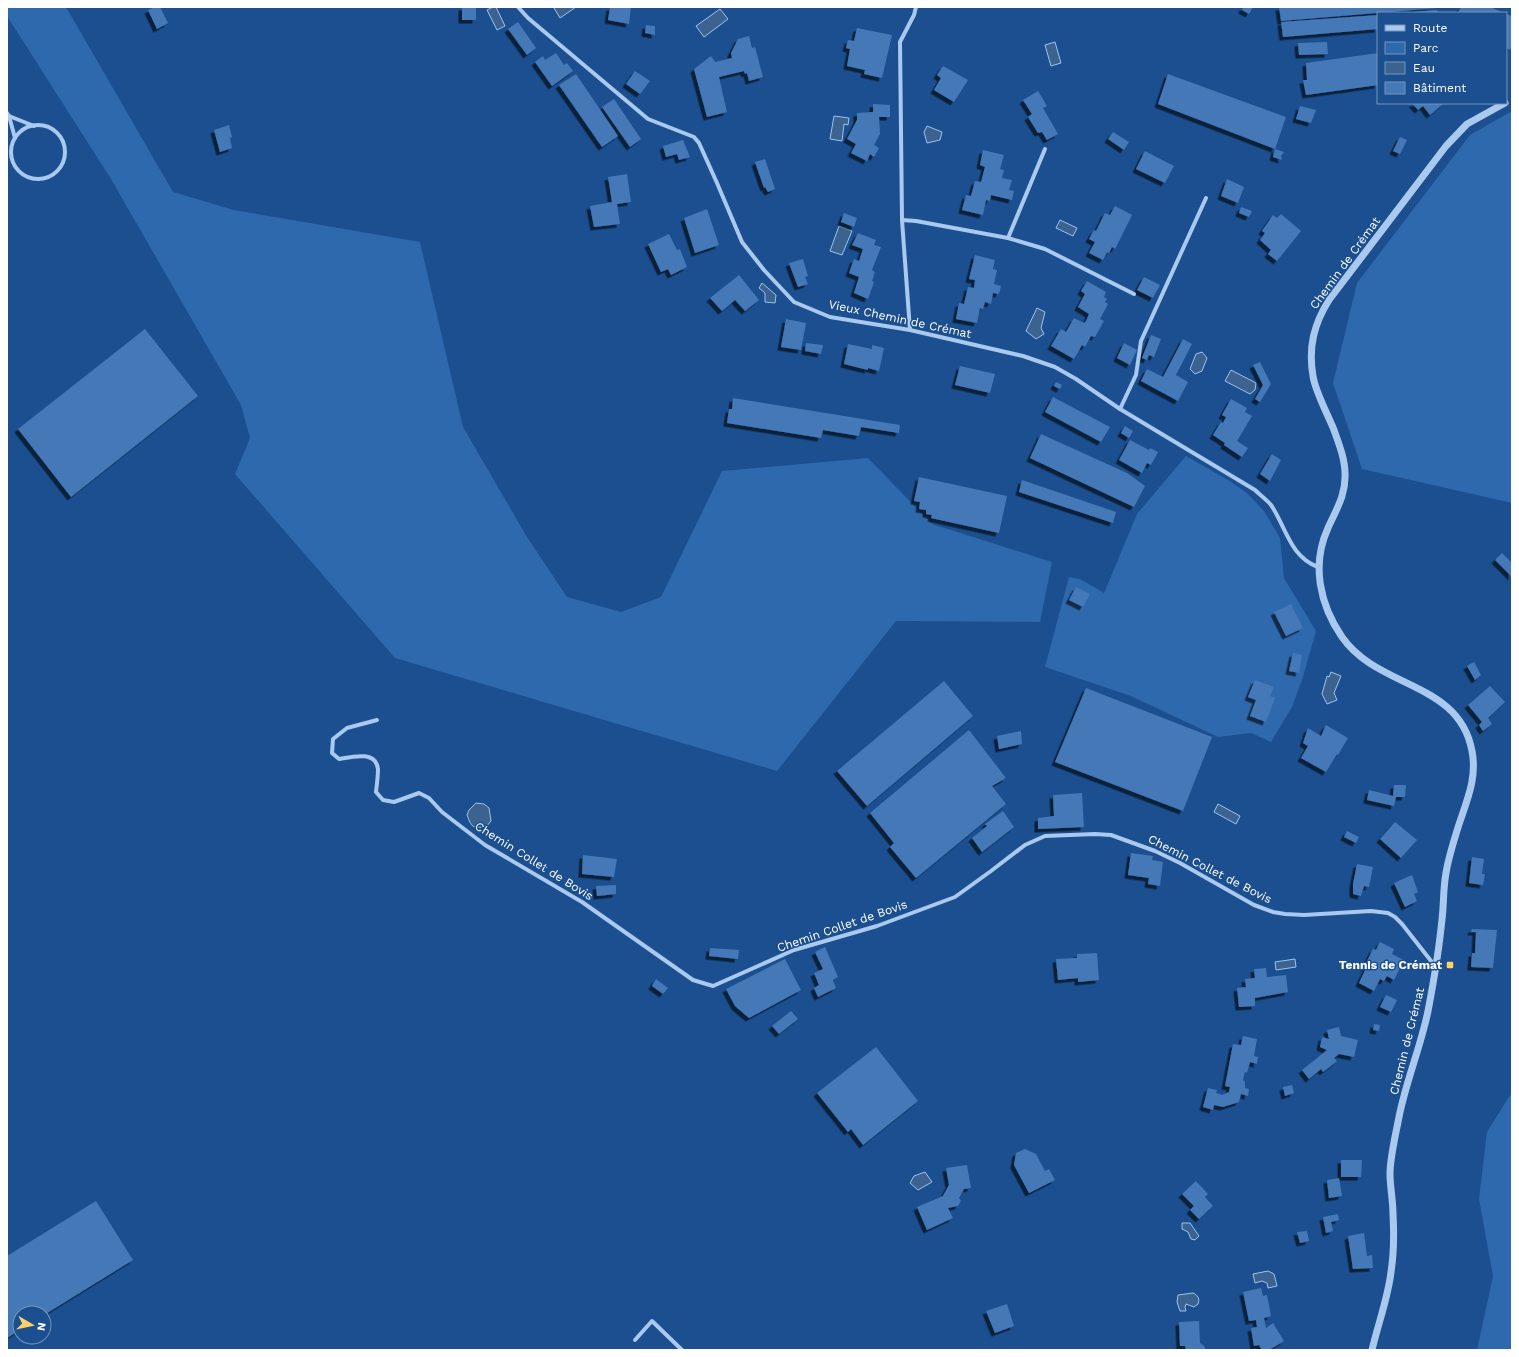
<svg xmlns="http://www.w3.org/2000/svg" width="1519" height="1357" font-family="'Work Sans',sans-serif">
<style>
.green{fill:#2e69ad}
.water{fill:#3c6290;stroke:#9cc4f0}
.building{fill:#4478b7;filter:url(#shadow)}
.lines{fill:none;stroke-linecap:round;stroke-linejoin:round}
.minor{stroke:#a9c9ee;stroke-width:4}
.tertiary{stroke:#a9c9ee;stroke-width:7}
.poi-dot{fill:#ffd166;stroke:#1b4f8f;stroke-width:1.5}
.labels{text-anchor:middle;stroke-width:3;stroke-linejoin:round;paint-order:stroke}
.street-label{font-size:12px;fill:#fff;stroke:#1b4f8f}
.poi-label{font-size:12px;font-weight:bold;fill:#fff;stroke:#1b4f8f;text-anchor:end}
</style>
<defs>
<filter id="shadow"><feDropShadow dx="-3.5" dy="3.5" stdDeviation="0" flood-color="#0009"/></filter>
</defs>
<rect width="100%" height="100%" fill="#1b4f8f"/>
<g class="green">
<polygon points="7,7 66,7 173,192 234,210 420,242 463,427 527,537 567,597 621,612 661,597 722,471 868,458 932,524 1052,562 1040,622 896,621 777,771 395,658 235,474 250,438 241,405 111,179 7,16"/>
<polygon points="1512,111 1512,503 1362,469 1333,383 1357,283 1470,135"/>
<polygon points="1186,456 1228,480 1247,493 1264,511 1280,538 1284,578 1316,631 1303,677 1292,707 1271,742 1251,733 1218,737 1131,696 1045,667 1069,577 1080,579 1104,593 1137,514"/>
<polygon points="1512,1092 1512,1350 1477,1350 1493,1276 1479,1199 1487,1132"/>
</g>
<g class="water">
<polygon points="493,7 496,7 505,26 497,30 487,10"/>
<polygon points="556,7 576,7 560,18 554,8"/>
<polygon points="720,9 728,19 704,37 696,26"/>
<polygon points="1055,42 1061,63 1051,66 1045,45"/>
<polygon points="834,116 849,118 848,125 844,124 842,141 830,139"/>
<polygon points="927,126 942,132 940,140 927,143 924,132"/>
<polygon points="1060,220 1077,228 1073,236 1056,228"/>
<polygon points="839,226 852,231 842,255 830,251"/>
<polygon points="762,283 776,295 775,303 765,302 765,293 759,288"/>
<polygon points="1037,308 1045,312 1041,328 1044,334 1036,339 1026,331"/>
<polygon points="1202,352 1207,358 1202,371 1195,374 1190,369 1196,354"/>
<polygon points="1231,370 1256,383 1255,390 1250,394 1225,381"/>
<polygon points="1331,672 1341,676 1334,693 1337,700 1327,704 1322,694 1327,676 1329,677"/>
<path d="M 476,803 L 484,804 L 489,808 L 491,821 L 486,827 C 472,828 472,828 467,815 L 469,810 Z"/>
<polygon points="1218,804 1240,816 1236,824 1214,812"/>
<polygon points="1295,959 1296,967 1276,970 1275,962"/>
<polygon points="925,1172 932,1182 918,1190 910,1183 914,1176"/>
<polygon points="1182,1223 1190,1223 1199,1236 1195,1240 1191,1239 1188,1232 1182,1229"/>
<polygon points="1268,1271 1274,1274 1277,1286 1268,1288 1267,1283 1262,1281 1255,1283 1253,1274"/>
<path d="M 1193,1293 C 1198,1295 1200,1299 1198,1304 L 1194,1307 L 1186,1304 L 1185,1307 L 1186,1311 L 1180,1311 L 1177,1302 L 1178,1295 Z"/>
</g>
<g class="building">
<polygon points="155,7 160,7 168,23 157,29 148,10"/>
<rect x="462" y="7" width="14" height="13"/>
<polygon points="610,7 631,7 629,24 608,20"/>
<polygon points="1243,7 1253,7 1249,14 1242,10"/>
<polygon points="1279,7 1437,7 1437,8 1281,21"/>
<polygon points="1461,7 1490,7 1504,13 1458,13"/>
<polygon points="1437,10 1438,13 1414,13 1414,12"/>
<polygon points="1506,14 1512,16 1512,44 1510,50 1506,48"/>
<polygon points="1378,15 1378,29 1283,37 1281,22"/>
<polygon points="518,22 536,48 527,55 508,29"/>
<polygon points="646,25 655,26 655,35 645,33"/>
<polygon points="857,28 892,35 882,78 864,74 865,70 847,66 850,49 846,48 848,40 854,41"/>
<polygon points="749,36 752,48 755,47 763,77 749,81 747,73 745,74 744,71 719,77 727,112 707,117 694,69 711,56 715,62 732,58 731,53 738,39"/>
<polygon points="1327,42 1328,54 1299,55 1298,43"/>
<polygon points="556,53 564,65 567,63 573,71 552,86 535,62 543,56 545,60"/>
<polygon points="1378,53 1378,85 1306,95 1303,80 1307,80 1306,63"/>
<polygon points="943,66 968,80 954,102 934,90 941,78 937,75"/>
<polygon points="635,71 650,81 640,94 626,84"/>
<polygon points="576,74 618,136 602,147 559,85"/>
<polygon points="1168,74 1286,117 1275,149 1284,152 1281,156 1282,160 1273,157 1275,149 1158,104"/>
<polygon points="1038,91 1047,106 1043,108 1058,134 1047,140 1042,132 1038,133 1028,117 1032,114 1023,100"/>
<polygon points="614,99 641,139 630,147 602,107"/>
<polygon points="1412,103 1444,103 1430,115 1423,106 1418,110"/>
<polygon points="873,104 890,105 890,117 879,117 880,134 874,145 879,148 874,157 870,154 867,161 851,153 856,144 847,139 857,120 857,113 873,112"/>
<polygon points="1300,106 1316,110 1311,123 1296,119"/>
<polygon points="229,125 232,137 230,138 232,148 220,152 214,130"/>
<polygon points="1113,132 1129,142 1124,150 1108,139"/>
<polygon points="1400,137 1407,140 1400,154 1393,151"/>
<polygon points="683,140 690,157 679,160 677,154 666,157 663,146"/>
<polygon points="983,150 1004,155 1000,169 1004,170 1002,178 1012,180 1009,190 1014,191 1012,200 991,195 990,201 986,200 983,215 962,210 966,195 971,196 975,181 981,182 985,167 980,165"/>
<polygon points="1145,151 1174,166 1165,183 1136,169"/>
<polygon points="765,159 775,189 768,192 765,187 764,188 755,162"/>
<polygon points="627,174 631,202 617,204 620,224 594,227 590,206 612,202 608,177"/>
<polygon points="1227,179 1244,187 1238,203 1221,196"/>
<polygon points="1115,206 1132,215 1115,249 1112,247 1109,253 1107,252 1103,260 1089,253 1095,242 1089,239 1094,230 1096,231 1105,213 1110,215"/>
<polygon points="1241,207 1252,211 1249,217 1239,213"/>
<polygon points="707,209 719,245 695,253 684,218"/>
<polygon points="844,213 857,218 854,227 841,222"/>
<polygon points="1281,214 1301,231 1277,261 1268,254 1271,250 1260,240 1265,233 1262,231 1273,215 1277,218"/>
<polygon points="858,233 876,240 874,245 881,247 872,270 875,272 872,281 874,282 868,299 854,293 859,277 849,273 854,259 859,261 863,249 852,245"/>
<polygon points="669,234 677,250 680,249 687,267 671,275 668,269 661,272 648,244"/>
<polygon points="975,255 995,260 993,269 997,270 994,284 1001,286 999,294 993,293 991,304 985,302 983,309 980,308 977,323 956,319 959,303 964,304 968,287 974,288 975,280 969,279"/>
<polygon points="803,259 808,276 805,277 808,284 798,287 789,263"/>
<polygon points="739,275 759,300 745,311 735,300 722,311 710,298"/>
<polygon points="1144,277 1160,285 1153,298 1137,290"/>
<polygon points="1087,281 1106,292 1104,297 1107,299 1105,302 1108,304 1100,319 1104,321 1095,337 1091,336 1085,347 1082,345 1074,359 1051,346 1061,329 1066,332 1074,318 1084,323 1086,321 1089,314 1078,307 1085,294 1081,291"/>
<polygon points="786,319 806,323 801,350 781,347"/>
<polygon points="145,329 198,396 71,497 18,429"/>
<polygon points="1151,335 1161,339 1154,357 1149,355 1147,360 1142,358"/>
<polygon points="1183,339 1192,344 1176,375 1188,382 1178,401 1141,381 1147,369 1163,377"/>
<polygon points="806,343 823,345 821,354 805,351"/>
<polygon points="1124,343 1137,350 1130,365 1117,358"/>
<polygon points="848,344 872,349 872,345 884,348 879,371 868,368 868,370 844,364"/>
<polygon points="1260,362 1271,384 1260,402 1255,399 1263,385 1253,365"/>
<polygon points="960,366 995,374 990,393 955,385"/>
<polygon points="1056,382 1062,385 1060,389 1054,386"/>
<polygon points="1053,397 1110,427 1101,442 1045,412"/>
<polygon points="733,398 900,425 899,433 861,427 859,436 823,430 821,438 727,423 729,409 732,409"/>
<polygon points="1231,399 1247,408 1245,412 1252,416 1237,441 1248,448 1242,457 1224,445 1225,443 1213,435 1221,422 1223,423 1226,417 1222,415"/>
<polygon points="1125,426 1133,431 1129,438 1121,433"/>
<polygon points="1041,434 1127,473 1145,486 1134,507 1030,458"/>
<polygon points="1130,440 1149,450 1150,448 1158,452 1151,465 1147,463 1142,473 1119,460"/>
<polygon points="1272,454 1281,460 1270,481 1260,474"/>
<polygon points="919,477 1007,496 999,533 931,518 932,515 926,514 926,510 919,509 920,502 914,501"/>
<polygon points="1022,480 1116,512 1113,523 1019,492"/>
<polygon points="1502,553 1512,563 1512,577 1495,560"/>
<polygon points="1076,587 1090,594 1083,607 1069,600"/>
<polygon points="1291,604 1303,628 1286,636 1274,612"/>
<polygon points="1293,653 1302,655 1299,673 1289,671"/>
<polygon points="1474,662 1481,675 1475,680 1467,666"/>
<polygon points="1255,680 1274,687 1270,696 1275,698 1266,722 1250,716 1256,700 1248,697"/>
<polygon points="944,681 973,716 867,806 837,771"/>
<polygon points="1490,686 1505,702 1488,718 1492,724 1483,731 1479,725 1482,722 1468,705"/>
<polygon points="1086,688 1212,737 1183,811 1055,762"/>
<polygon points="1326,725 1348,738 1338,755 1337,754 1326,772 1301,758 1308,746 1303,743 1308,728 1321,736"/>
<polygon points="969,730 1006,778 992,786 1006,804 916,878 890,847 894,843 870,813"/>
<polygon points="1021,731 1022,744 999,749 997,736"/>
<polygon points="1394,785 1406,785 1405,797 1396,797 1394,806 1367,800 1369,790 1393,796"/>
<polygon points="1082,793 1084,827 1038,829 1038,818 1054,816 1053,795"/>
<polygon points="1003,811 1014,827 982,852 972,838 987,826 985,824"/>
<polygon points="1395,822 1417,840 1401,858 1380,839"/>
<polygon points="1347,831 1359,837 1356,843 1344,837"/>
<polygon points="1131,853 1153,856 1152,860 1163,862 1160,886 1148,884 1149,878 1128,875"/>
<polygon points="583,855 617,859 614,877 582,874"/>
<polygon points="1472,857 1484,859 1482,874 1485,874 1483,885 1469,883"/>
<polygon points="1357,864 1373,867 1369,887 1364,886 1361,896 1353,894 1353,884"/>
<polygon points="1412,875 1418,892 1414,894 1417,901 1405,907 1394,883"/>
<polygon points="616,885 616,894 597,896 596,886"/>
<polygon points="1472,929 1497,930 1493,968 1471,967 1472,953 1475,953 1476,932 1471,932"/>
<polygon points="1380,942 1394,949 1392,954 1404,960 1394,980 1387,976 1384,981 1380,979 1374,991 1359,983 1366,968 1364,967 1373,949 1376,950"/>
<polygon points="825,947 838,977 833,980 836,988 818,997 814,988 819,985 814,973 823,969 815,952"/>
<polygon points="710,948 739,950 738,959 709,956"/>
<polygon points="1097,953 1099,980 1078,982 1078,978 1058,980 1056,959 1077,958 1077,954"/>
<polygon points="785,959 801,990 749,1018 735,1006 726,989"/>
<polygon points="1266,968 1267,977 1286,975 1288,992 1255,998 1255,1006 1239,1007 1237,988 1246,987 1245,979 1255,978 1254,969"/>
<polygon points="656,979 668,988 663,994 652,986"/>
<polygon points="1386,995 1397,1000 1391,1012 1380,1007"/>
<polygon points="791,1011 798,1019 779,1034 772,1026"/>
<polygon points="1374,1024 1380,1025 1379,1031 1373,1030"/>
<polygon points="1339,1027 1341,1036 1358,1040 1354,1057 1339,1054 1334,1058 1337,1061 1323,1072 1321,1069 1309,1079 1302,1070 1327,1050 1320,1047 1322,1037 1329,1039 1327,1030"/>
<polygon points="1243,1036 1257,1039 1254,1056 1258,1057 1257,1064 1250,1062 1247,1073 1245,1072 1243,1080 1245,1082 1245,1088 1249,1089 1248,1096 1241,1094 1239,1102 1223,1107 1214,1105 1213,1110 1203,1107 1208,1088 1217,1090 1216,1093 1222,1095 1229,1092 1230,1087 1225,1086 1233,1044 1241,1045"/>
<polygon points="876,1047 918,1101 863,1145 851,1129 848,1132 817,1093"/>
<polygon points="1292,1085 1294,1093 1285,1096 1283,1087"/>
<polygon points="1025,1149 1036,1154 1045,1171 1049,1169 1055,1180 1029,1193 1014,1165 1016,1153"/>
<polygon points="1341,1160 1362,1160 1361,1177 1341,1177"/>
<polygon points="967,1165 971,1188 964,1189 959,1198 961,1201 958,1206 948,1208 953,1218 927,1230 917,1207 943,1196 949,1185 946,1168"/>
<polygon points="1339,1178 1342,1196 1329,1198 1327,1180"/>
<polygon points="1196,1181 1208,1194 1205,1197 1213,1206 1199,1219 1190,1210 1194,1206 1182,1194"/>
<polygon points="96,1201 133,1260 44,1315 44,1313 20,1313 20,1330 7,1338 7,1256"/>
<polygon points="1338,1214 1339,1220 1331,1222 1333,1231 1326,1233 1323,1217"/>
<polygon points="1307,1231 1309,1241 1300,1243 1297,1232"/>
<polygon points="1364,1233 1367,1256 1372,1255 1373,1268 1353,1269 1348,1236"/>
<polygon points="1261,1288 1263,1296 1267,1295 1271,1316 1264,1318 1266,1328 1273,1323 1284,1341 1269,1350 1262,1350 1259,1345 1254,1346 1251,1328 1257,1327 1256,1320 1249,1321 1243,1292"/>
<polygon points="1007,1304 1014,1326 995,1333 986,1311"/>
<polygon points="1199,1321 1200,1343 1204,1346 1206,1350 1186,1350 1185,1346 1180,1346 1179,1322"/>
</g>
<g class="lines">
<g class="minor">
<path d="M 518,7 L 528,18 L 648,119 L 694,137 L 699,143 L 717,183 L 742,242 L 764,270 L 794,302 L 830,317 L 910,330 L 1023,356 L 1055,367 L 1076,379 L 1120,409 L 1255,490 C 1260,495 1267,500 1271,505 C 1286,527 1290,557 1318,567"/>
<polyline points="7,113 9,116 15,138"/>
<polyline points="9,116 34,126"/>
<circle cx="38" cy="152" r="27"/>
<polyline points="902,220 916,221 1008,238 1045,249 1134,294"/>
<polyline points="1008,238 1045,149"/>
<polyline points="910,330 902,220 900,42 914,15 916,7"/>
<polyline points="1120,409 1136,375 1141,341 1206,198"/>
<path d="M 377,720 L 347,728 L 333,739 L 332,753 L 339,759 C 351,757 376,750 378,769 C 378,776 377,784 376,792 L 383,800 L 394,802 L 419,793 L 429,798 L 442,812 L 485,845 L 582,902 L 693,980 L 713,986 L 794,950 L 877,926 L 955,897 L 991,871 L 1025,845 L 1045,836 L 1095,834 L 1111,835 L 1155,851 L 1180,863 L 1254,905 L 1273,912 L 1285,914 L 1304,915 L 1371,911 L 1388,913 L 1395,917 L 1402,924 L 1435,966"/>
<polyline points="635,1340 652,1321 682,1350"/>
</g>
<path class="tertiary" d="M 1372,1350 C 1378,1324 1388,1298 1391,1272 C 1394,1253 1394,1232 1393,1214 C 1393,1200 1390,1187 1390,1174 C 1390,1157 1396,1133 1399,1117 C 1406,1081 1421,1046 1428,1011 C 1434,980 1439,950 1442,919 C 1444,904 1443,888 1446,873 C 1448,860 1452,847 1456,834 C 1464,806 1478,781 1472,751 C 1459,681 1378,689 1342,637 C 1320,605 1311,565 1328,528 C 1336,510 1346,495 1345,474 C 1345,459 1339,444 1334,430 C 1328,415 1315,391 1313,376 C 1308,347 1314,324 1329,300 L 1446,146 L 1467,124 L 1505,103"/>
</g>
<rect class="poi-dot" x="1446" y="961" width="8" height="8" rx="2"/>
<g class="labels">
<g class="street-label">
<text transform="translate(1345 263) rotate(-54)" y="4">Chemin de Crémat</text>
<text transform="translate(900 319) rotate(12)" y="4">Vieux Chemin de Crémat</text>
<text transform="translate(534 861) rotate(32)" y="4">Chemin Collet de Bovis</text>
<text transform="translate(1210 869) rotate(27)" y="4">Chemin Collet de Bovis</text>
<text transform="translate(842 926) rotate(-19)" y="4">Chemin Collet de Bovis</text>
<text transform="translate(1407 1041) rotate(-76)" y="4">Chemin de Crémat</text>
</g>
<g class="poi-label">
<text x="1442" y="969">Tennis de Crémat</text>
</g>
</g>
<rect width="1519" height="1357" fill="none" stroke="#ffffff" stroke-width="16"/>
<rect x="1377" y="12" width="130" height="92" fill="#1b4f8f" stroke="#7695bc"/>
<rect x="1385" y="25" width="20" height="6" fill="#a9c9ee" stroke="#7695bc"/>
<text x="1413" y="32" font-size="12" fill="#ffffff">Route</text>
<rect x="1385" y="42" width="20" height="12" fill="#2e69ad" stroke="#7695bc"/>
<text x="1413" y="52" font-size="12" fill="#ffffff">Parc</text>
<rect x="1385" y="62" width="20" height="12" fill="#3c6290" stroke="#7695bc"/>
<text x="1413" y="72" font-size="12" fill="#ffffff">Eau</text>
<rect x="1385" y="82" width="20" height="12" fill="#4478b7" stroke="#7695bc"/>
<text x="1413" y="92" font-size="12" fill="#ffffff">Bâtiment</text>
<g transform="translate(32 1325) rotate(99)"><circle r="19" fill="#1b4f8f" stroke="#7695bc"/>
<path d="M0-3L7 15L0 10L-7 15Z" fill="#ffd166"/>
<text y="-6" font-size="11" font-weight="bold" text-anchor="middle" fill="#ffffff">N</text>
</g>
</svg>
